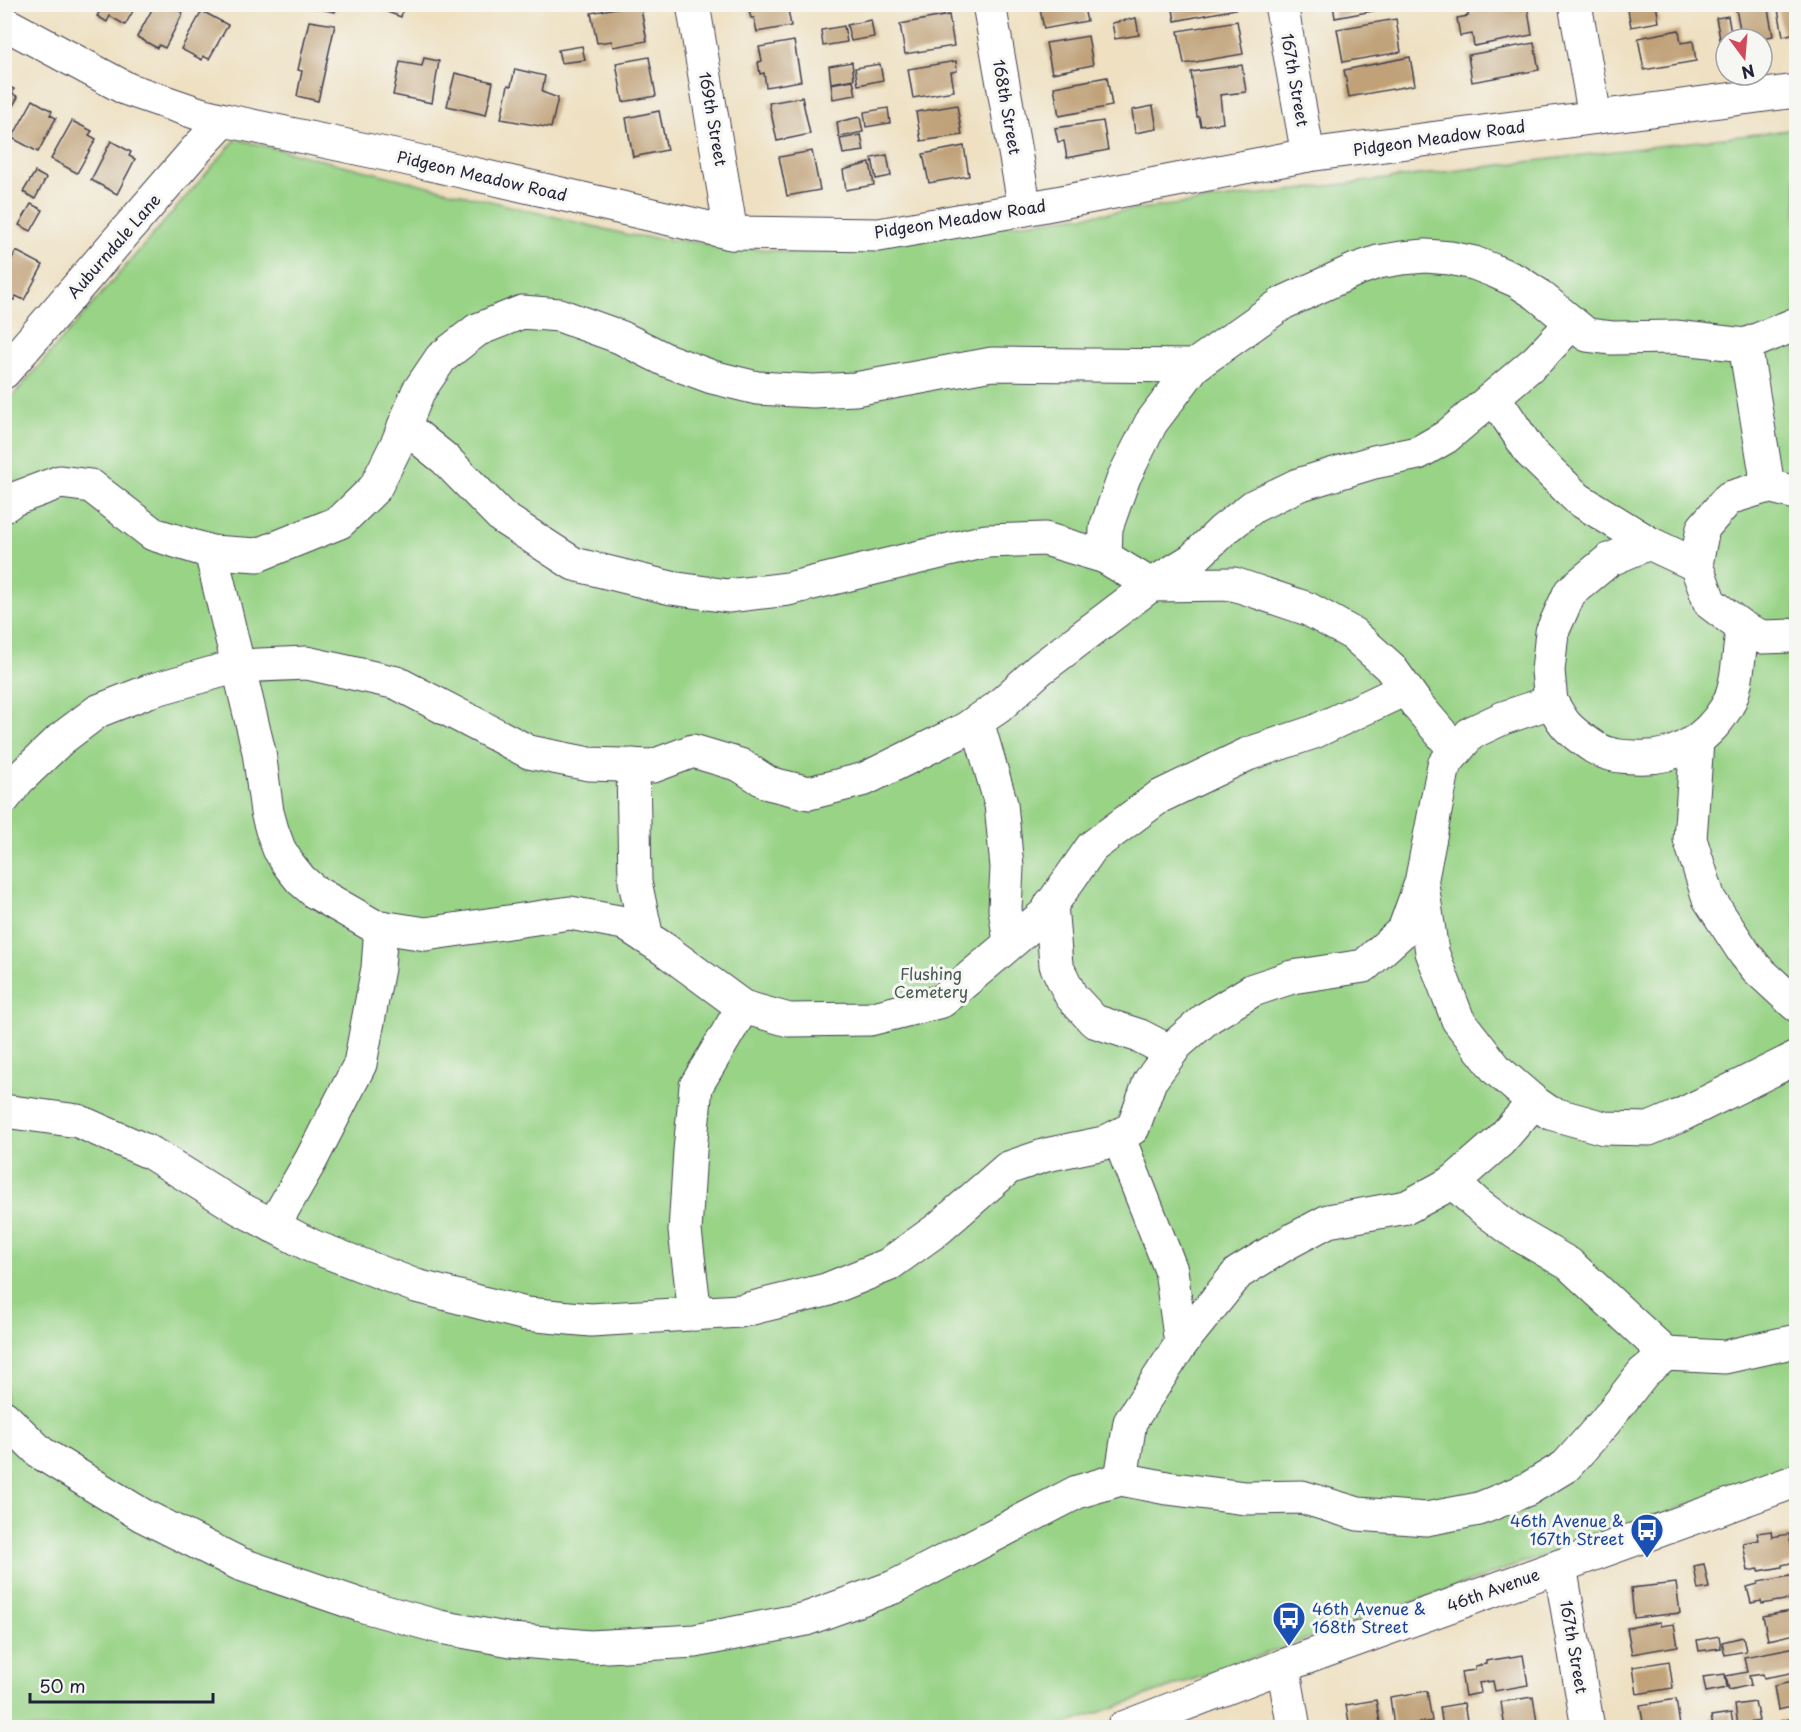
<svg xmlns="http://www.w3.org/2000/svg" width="1801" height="1732" font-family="'Playpen Sans',sans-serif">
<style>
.green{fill:#98d386;stroke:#5d7a60;stroke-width:1.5}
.building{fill:#c0a178}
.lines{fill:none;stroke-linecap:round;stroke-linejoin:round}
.minor-casing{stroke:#413e4f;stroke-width:35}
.minor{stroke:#fff;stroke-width:33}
.labels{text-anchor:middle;stroke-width:6;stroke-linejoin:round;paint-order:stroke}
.street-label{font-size:16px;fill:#22223b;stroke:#f6f6f2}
.park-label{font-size:16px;fill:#455752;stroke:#f6f6f2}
.transit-label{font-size:16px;fill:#164399;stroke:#f6f6f2;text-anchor:end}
</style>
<rect width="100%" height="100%" fill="#f6f6f2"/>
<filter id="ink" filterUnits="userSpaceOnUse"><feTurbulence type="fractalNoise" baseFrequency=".0167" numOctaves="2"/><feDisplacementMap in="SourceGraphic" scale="12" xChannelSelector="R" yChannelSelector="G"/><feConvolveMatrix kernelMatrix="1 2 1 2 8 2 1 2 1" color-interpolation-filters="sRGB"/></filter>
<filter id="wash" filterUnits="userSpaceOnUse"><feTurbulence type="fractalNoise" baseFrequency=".008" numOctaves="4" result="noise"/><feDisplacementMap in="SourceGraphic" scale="24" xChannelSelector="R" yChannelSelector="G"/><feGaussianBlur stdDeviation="1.35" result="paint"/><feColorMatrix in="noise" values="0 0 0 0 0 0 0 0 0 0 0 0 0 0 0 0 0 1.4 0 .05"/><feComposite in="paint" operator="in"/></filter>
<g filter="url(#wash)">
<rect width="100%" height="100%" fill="#eee0c1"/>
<polygon class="green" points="1796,129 1796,1467 1058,1727 5,1728 5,405 236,139 629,235 788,252"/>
<g id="blocks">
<g class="building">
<polygon points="104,4 137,4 125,25 110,16 107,22 97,16"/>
<polygon points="155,4 167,4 183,13 165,48 159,45 157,48 137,37"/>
<polygon points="310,4 337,4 335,12 309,7"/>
<polygon points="365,4 404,4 401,17"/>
<polygon points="635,4 640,4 647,41 613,47 612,41 597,43 591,13"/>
<polygon points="752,4 787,4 791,26 757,32 754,18 751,18 748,7 752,6"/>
<polygon points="896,4 925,4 925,6 897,10"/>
<polygon points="1039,4 1083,4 1087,21 1044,29"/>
<polygon points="1172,4 1235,4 1236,9 1175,21"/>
<polygon points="1333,4 1393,4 1394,7 1335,18"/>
<polygon points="1515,4 1527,4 1532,35 1474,46 1472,34 1460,36 1457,18 1468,16 1468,13"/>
<polygon points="1627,4 1656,4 1659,22 1631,27"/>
<polygon points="1735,4 1767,4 1773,36 1759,39 1742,39"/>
<polygon points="1777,4 1796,4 1796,33 1783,36"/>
<polygon points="202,11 228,25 209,59 203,56 202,60 181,49"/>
<polygon points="949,15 954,46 905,54 900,24"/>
<polygon points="1728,16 1732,39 1726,39 1726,43 1721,44 1716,18"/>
<polygon points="1136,18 1139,35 1115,39 1112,23"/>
<polygon points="1396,19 1401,52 1343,62 1337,29"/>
<polygon points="871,20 874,37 851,41 847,25"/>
<polygon points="309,21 335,25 318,101 297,96 302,71 298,70"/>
<polygon points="1237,21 1243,54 1184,64 1178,31"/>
<polygon points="844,26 847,42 823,46 821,30"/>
<polygon points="1679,30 1681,43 1693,41 1696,61 1644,70 1638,38"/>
<polygon points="1088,36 1093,65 1052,73 1046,43"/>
<polygon points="794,41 801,81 766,87 764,73 760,74 758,62 762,61 759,47"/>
<polygon points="1534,43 1539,70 1472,82 1468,55"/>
<polygon points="582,46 585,60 561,63 558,50"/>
<polygon points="649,57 656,96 623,102 616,63"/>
<polygon points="1410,57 1415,85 1349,97 1344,70"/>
<polygon points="424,58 439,61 432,103 393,95 400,62 422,66"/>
<polygon points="956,61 957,71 951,72 954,91 913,98 908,69"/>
<polygon points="852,62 854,79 831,83 829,66"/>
<polygon points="880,64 883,80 858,85 855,68"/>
<polygon points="1242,65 1246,92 1220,95 1223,123 1201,126 1199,117 1197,117 1191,72"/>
<polygon points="515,69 545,76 542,92 558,98 551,128 501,119 508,85 511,86"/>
<polygon points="455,73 493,82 486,115 447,106"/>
<polygon points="1107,77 1112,106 1059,116 1054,87"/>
<polygon points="853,80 856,95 833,99 831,84"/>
<polygon points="4,84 14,89 12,93 18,97 4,121"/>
<polygon points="802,97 810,134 777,141 769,103"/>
<polygon points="33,100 52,111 50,115 56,118 38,152 12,138"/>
<polygon points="957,105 962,135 921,141 916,112"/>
<polygon points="1153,106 1157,129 1135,133 1132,110"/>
<polygon points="888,108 890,123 866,127 864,112"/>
<polygon points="659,111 667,150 633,157 626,118"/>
<polygon points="860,117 863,132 839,137 837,122"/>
<polygon points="72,121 92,131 89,135 96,139 77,173 51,159"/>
<polygon points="1103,121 1108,150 1067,158 1064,141 1058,142 1055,128"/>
<polygon points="861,135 864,151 843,154 840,139"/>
<polygon points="111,141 131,152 129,156 135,159 117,194 91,180"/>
<polygon points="964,146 969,176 929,183 923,154"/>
<polygon points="812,151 820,190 787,196 779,157"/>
<polygon points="887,155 891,176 876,179 872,158"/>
<polygon points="870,163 874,185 846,190 843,170"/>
<polygon points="35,172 46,178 35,199 23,192"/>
<polygon points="31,204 43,210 31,231 19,225"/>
<polygon points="16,251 43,265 24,300 16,296 14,300 4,295 4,273"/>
<polygon points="1771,1531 1772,1537 1789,1534 1795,1562 1782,1565 1782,1567 1759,1571 1759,1569 1748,1571 1743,1543 1759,1540 1757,1533"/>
<polygon points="1704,1564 1709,1588 1698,1590 1694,1566"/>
<polygon points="1796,1575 1796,1584 1795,1584 1796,1598 1762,1604 1761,1601 1751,1603 1747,1587 1758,1584 1758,1582"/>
<polygon points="1676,1583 1680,1613 1634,1618 1631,1588"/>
<polygon points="1796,1610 1796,1634 1768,1640 1763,1616"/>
<polygon points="1660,1622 1660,1626 1674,1624 1678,1646 1632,1654 1627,1628"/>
<polygon points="1719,1636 1721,1648 1699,1651 1697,1640"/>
<polygon points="1743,1637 1746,1651 1725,1655 1722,1642"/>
<polygon points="1796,1647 1796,1672 1764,1678 1763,1674 1749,1676 1751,1685 1729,1690 1726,1676 1747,1672 1744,1657"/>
<polygon points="1523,1655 1528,1685 1495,1691 1493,1681 1479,1683 1481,1693 1465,1696 1461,1672 1475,1670 1475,1666 1486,1664 1486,1661"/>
<polygon points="1669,1661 1673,1688 1637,1694 1633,1667"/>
<polygon points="1725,1674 1727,1688 1706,1692 1703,1677"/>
<polygon points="1796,1681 1796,1706 1778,1710 1774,1686"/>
<polygon points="1427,1691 1432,1721 1394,1727 1390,1697"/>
<polygon points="1533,1697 1538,1728 1505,1728 1501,1702"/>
<polygon points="1676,1699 1680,1726 1644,1728 1640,1705"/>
<polygon points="1376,1700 1381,1728 1350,1728 1346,1705"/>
<polygon points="1755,1702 1759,1721 1738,1725 1735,1705"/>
<polygon points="1464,1703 1468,1726 1443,1728 1440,1707"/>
<polygon points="1731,1713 1733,1724 1713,1727 1711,1716"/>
<polygon points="1796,1718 1796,1728 1781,1728 1780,1721"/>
</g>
</g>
</g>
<g filter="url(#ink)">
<use href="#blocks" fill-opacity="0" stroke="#413e4f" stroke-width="1.5"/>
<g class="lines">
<g class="minor-casing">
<g id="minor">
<polyline points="693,4 731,233"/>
<polyline points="989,4 1025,209"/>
<polyline points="1281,4 1308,155"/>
<polyline points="1575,4 1595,117"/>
<polyline points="4,23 127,89 200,114 224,120 404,158 731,233 879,235 1025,209 1308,155 1796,91"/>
<polyline points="1745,345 1768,486"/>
<polyline points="4,372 196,150 224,120"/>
<polyline points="1494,397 1531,453 1578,499 1649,543 1696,565"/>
<polyline points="404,426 445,459 503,518 574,564 671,588 728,596 788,589 986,541 1045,539 1105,557 1151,585 1234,584 1308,609 1353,634 1390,667 1418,706 1456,751"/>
<polyline points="4,506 14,499 60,482 91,486 153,534 211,552 258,555 340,522 375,488 398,442 418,392 441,358 477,330 522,312 559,315 620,337 666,360 712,377 757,388 813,391 855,389 992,364 1194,366 1283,303 1355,270 1378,262 1402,258 1426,256 1450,258 1474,263 1492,270 1517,281 1537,294 1587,335 1612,338 1675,337 1745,345 1796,324"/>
<polyline points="211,552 259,752 267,812 272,830 279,849 289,865 301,880 315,892 374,926 426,934 570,913 624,923 664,949 743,1007 696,1086 690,1151 685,1231 695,1314"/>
<polyline points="1105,557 1106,528 1124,477 1151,423 1194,366"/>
<polyline points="1743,628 1710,603 1696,565 1703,528 1729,498 1768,486 1796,493"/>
<polyline points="1551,702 1548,671 1552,632 1570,592 1609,560 1649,543"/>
<polyline points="977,721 1001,804 1007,867 1005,909 1010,942"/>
<polyline points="1697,741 1690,839 1709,899 1745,954 1757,969 1796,1005"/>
<polyline points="633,765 635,882 647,938"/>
<polyline points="4,798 18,780 61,739 98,711 149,691 238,666 307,663 397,683 529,752 589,764 653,766 693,751 740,765 768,783 809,793 865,779 964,730 997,708 1040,669 1151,585 1192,560 1222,531 1254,506 1298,485 1374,462 1418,453 1446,437 1537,360 1572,323"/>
<polyline points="1422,884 1432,952 1458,1020 1497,1070 1534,1102 1550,1113 1604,1128 1649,1129 1677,1117 1796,1058"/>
<polyline points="1051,904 1056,965 1071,996 1094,1021 1140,1036 1171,1052"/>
<polyline points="743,1007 789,1020 870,1019 942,1001 1045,914 1092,847 1159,797 1248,754 1314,732 1405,689"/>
<path d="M 4,1111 L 78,1121 L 151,1153 L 239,1208 L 312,1246 L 416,1286 L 526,1314 L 591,1320 L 740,1311 L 826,1290 L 888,1265 L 938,1229 L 1008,1168 L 1046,1155 L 1104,1143 L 1133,1128 L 1150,1081 L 1177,1044 L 1207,1018 L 1253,990 L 1292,977 L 1364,966 L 1404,930 L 1421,883 L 1444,765 L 1471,733 L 1503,718 L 1551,702 C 1556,709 1560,718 1566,725 C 1573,733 1586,742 1595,748 C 1607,755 1621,757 1635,757 C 1673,760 1706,741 1726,708 C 1739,687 1738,652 1743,628 L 1762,637 L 1791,636 L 1796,634"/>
<polyline points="1118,1136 1171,1270 1181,1344"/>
<polyline points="1453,1182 1477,1204 1516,1233 1569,1264 1666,1354"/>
<polyline points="273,1226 311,1160 360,1064 378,968 381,927"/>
<polyline points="4,1417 41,1453 142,1515 240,1564 360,1605 440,1627 511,1640 590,1647 695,1641 806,1619 894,1587 1077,1492 1121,1479 1167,1488 1245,1498 1302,1497 1358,1514 1426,1519 1479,1509 1528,1489 1566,1466 1604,1423 1643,1373 1666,1354 1725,1357 1796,1341"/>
<polyline points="1121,1479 1130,1422 1181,1344 1238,1273 1285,1244 1328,1221 1407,1207 1453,1182 1500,1141 1534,1102"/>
<polyline points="1560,1566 1588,1728"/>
<polyline points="1283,1666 1294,1728"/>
<polyline points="1123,1728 1283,1666 1796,1481"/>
</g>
</g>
<use href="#minor" class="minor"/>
</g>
</g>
<defs>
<g id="bus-pin" transform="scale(1.725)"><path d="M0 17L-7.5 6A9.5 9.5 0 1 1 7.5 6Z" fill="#1a4fb4" stroke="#f6f6f2"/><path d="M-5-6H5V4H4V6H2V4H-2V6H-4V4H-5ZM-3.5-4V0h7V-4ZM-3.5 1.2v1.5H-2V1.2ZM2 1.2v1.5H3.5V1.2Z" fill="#fff"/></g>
</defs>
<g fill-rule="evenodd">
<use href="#bus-pin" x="1647" y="1530"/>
<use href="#bus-pin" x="1289" y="1618"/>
</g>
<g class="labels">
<g class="street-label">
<text transform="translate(1295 80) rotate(80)" y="6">167th Street</text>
<text transform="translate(1007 107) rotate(80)" y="6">168th Street</text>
<text transform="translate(713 119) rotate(80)" y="6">169th Street</text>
<text transform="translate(1439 138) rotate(-8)" y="6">Pidgeon Meadow Road</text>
<text transform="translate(482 176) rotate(13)" y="6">Pidgeon Meadow Road</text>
<text transform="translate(960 219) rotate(-9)" y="6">Pidgeon Meadow Road</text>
<text transform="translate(114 246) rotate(-49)" y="6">Auburndale Lane</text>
<text transform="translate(1493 1590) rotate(-20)" y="6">46th Avenue</text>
<text transform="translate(1574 1647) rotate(80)" y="6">167th Street</text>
</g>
<g class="park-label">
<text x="931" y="980">Flushing<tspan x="931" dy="18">Cemetery</tspan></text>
</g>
<g class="transit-label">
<text x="1624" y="1527">46th Avenue &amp;<tspan x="1624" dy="18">167th Street</tspan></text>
<text x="1312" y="1615" text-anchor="start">46th Avenue &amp;<tspan x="1312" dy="18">168th Street</tspan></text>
</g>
</g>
<rect width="1801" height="1732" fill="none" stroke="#f6f6f2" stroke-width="24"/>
<g transform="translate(1744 57) rotate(164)"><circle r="28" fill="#f6f6f2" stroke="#a1a1a9" stroke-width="1.5"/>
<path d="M0-4.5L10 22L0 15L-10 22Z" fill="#d1495b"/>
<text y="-9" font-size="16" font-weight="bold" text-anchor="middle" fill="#22223b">N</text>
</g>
<path d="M30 1693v9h183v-9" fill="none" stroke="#22223b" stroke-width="3"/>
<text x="39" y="1693" font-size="18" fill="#22223b" stroke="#f6f6f2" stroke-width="4.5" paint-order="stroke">50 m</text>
</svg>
